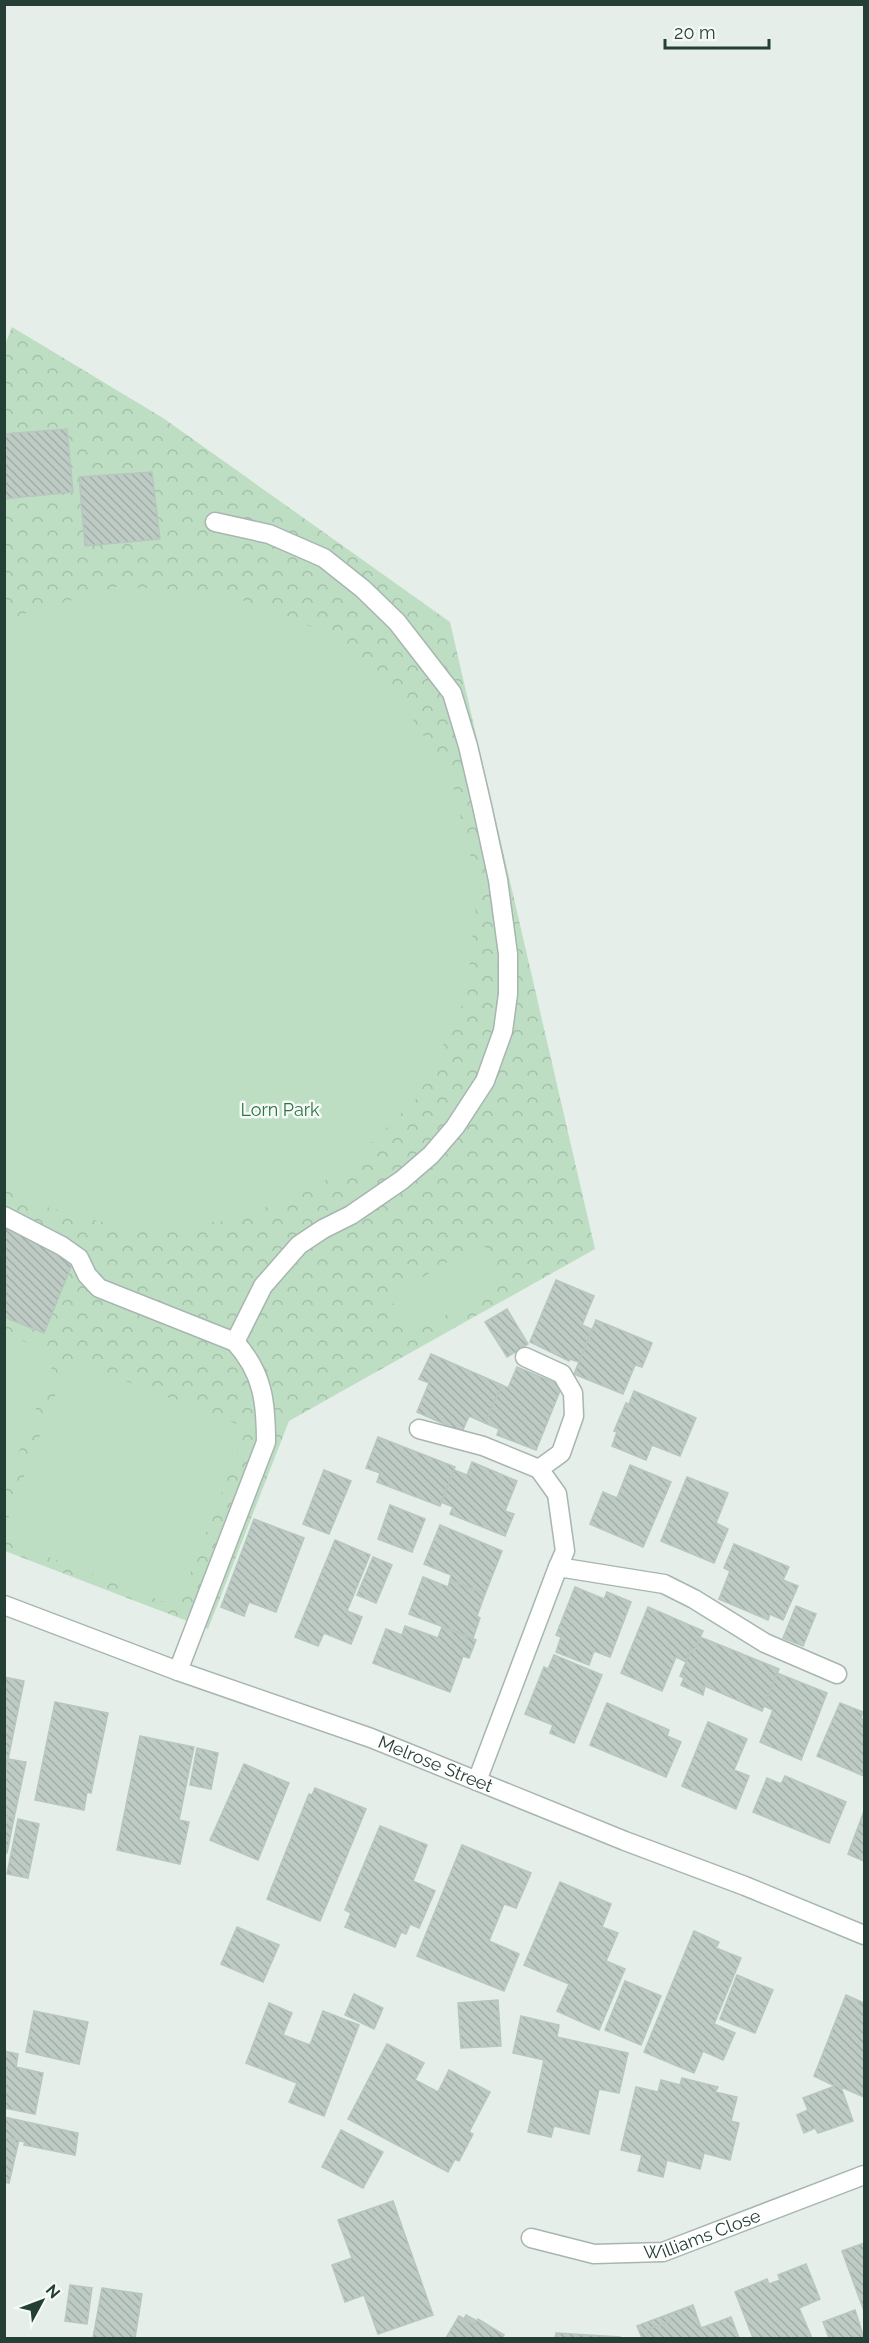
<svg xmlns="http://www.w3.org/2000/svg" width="869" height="2343" font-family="Raleway,sans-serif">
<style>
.park{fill:url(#park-crowns)}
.garden{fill:#bedec4}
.building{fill:url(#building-back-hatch);stroke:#b7c7bf;stroke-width:1.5}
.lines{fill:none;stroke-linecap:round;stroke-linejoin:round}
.service-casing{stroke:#a7b6af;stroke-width:21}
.minor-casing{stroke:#a7b6af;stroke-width:21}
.service{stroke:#fff;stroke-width:18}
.minor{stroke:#fff;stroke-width:18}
.labels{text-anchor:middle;stroke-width:5;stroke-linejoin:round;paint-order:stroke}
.park-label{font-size:18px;fill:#2f7544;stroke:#f5faf7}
.street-label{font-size:18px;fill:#243f35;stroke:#f5faf7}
</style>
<defs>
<pattern id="park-crowns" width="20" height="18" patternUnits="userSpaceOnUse" patternTransform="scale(1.5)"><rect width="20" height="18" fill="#bedec4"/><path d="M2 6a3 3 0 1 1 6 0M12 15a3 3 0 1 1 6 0" fill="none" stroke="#a3c0a9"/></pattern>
<pattern id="building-back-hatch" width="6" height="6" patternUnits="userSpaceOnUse" patternTransform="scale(1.5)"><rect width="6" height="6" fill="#bdcbc4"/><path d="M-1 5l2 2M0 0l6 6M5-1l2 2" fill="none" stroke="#a2afa9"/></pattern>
</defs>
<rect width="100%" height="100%" fill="#e5eee9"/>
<polygon class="park" points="12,327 163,418 450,622 595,1249 289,1421 208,1629 5,1551 4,347"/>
<g class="garden">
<polygon points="116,587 218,591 315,628 395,692 451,778 478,886 466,997 418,1097 339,1174 238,1220 128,1229 21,1200 5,1189 5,624 17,616"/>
<polygon points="482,1242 505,1280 412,1335 389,1297"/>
<polygon points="5,1334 57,1354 5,1488"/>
<polygon points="69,1359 247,1428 177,1607 5,1540 5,1527"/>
</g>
<g class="building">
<polygon points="67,429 73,492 4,499 4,434"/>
<polygon points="152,472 160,539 85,546 79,477"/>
<polygon points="4,1221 73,1262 44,1333 4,1317"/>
<polygon points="556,1280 594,1296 582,1325 593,1330 579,1362 570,1359 569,1361 530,1342"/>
<polygon points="507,1309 528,1344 507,1357 485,1322"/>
<polygon points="596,1320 652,1343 642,1367 635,1365 623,1394 574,1374"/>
<polygon points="431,1354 502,1385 485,1423 469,1416 462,1432 417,1412 429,1383 419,1379"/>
<polygon points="517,1367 562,1386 536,1450 497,1435 499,1429 485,1423 502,1385 508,1388"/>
<polygon points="634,1391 696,1418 680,1456 652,1445 646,1460 612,1446 617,1432 614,1431 626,1403 629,1404"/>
<polygon points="378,1437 455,1467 440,1506 377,1482 380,1473 366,1468"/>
<polygon points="472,1462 517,1481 505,1511 514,1514 505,1536 450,1514 453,1507 441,1502 454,1470 467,1475"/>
<polygon points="630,1465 671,1482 643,1547 590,1524 603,1492 617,1498"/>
<polygon points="324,1470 351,1481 329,1534 303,1524"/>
<polygon points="687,1477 728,1493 716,1523 728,1529 714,1563 661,1541"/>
<polygon points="390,1505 425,1519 412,1552 378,1539"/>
<polygon points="254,1519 304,1538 276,1612 249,1602 244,1616 221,1607"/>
<polygon points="440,1525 502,1551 485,1594 450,1580 451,1575 424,1564"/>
<polygon points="335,1540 370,1555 347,1611 362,1617 351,1644 324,1633 318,1646 295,1637"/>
<polygon points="734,1544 789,1567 783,1580 798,1586 783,1620 770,1614 768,1620 719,1599 730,1571 724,1568"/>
<polygon points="373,1557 392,1565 376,1603 357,1595"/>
<polygon points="423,1577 448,1587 450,1580 485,1594 477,1616 480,1618 473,1638 409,1614"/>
<polygon points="575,1587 604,1599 607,1592 631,1602 610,1657 594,1651 589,1665 556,1652 561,1637 556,1635"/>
<polygon points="796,1606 816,1614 803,1646 783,1638"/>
<polygon points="648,1607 703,1631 695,1650 691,1648 686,1662 676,1657 662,1691 621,1673"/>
<polygon points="405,1626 438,1638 442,1627 476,1640 469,1658 463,1656 450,1692 373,1663 386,1629 402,1635"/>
<polygon points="700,1637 779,1669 762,1711 705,1686 703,1695 681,1685 684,1678 680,1676 686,1662 691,1648 695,1650"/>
<polygon points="554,1655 602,1675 574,1743 550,1733 553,1725 525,1714 544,1667 548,1669"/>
<polygon points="777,1673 827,1693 801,1760 760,1742 773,1710 764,1706"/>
<polygon points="4,1677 24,1681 4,1779"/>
<polygon points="55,1702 108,1713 91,1793 87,1792 84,1810 35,1800"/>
<polygon points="607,1703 669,1730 667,1736 681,1742 666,1777 590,1745"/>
<polygon points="840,1703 863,1712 861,1718 864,1720 864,1776 817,1756"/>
<polygon points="708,1722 747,1739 734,1770 749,1776 736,1809 682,1786"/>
<polygon points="140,1736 194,1747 179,1820 189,1822 180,1864 117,1850"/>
<polygon points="197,1748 218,1753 211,1789 190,1785"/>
<polygon points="8,1759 26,1762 14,1818 4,1816 4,1779"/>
<polygon points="244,1764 289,1783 258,1860 210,1840"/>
<polygon points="785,1776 846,1802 829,1843 753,1812 767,1778 781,1784"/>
<polygon points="315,1788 366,1809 320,1921 267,1899 309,1794 312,1795"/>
<polygon points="864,1811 864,1861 848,1854"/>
<polygon points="4,1816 14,1818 7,1853 4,1853"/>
<polygon points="18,1819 39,1824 28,1878 7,1874"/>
<polygon points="380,1826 427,1845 413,1881 435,1891 419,1928 410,1924 406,1934 401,1932 395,1947 345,1927 351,1913 345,1910"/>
<polygon points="462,1845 531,1873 516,1908 504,1904 489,1941 519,1954 504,1991 417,1956"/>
<polygon points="560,1882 611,1904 602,1927 618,1933 606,1961 625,1969 599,2030 557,2011 569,1984 524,1965"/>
<polygon points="237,1927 279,1945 263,1982 221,1964"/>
<polygon points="694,1931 719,1942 716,1948 741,1958 714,2024 735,2033 723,2060 703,2051 694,2073 644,2052"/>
<polygon points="737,1975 773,1990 755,2033 720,2019"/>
<polygon points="625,1981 661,1996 641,2045 605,2030"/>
<polygon points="354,1994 383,2008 374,2029 345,2015"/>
<polygon points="846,1995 864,2003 864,2097 841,2087 853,2121 818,2133 815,2128 804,2133 797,2115 808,2110 803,2098 835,2086 814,2076"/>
<polygon points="498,2000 501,2046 461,2048 458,2003"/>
<polygon points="269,2003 292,2013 283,2035 310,2045 323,2011 359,2025 324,2116 289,2102 297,2083 246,2063"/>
<polygon points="34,2011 88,2022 79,2064 26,2052"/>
<polygon points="521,2016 559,2025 557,2037 628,2053 619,2093 599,2089 589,2134 554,2126 551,2137 528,2132 544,2060 513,2053"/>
<polygon points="387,2044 424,2063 415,2080 438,2092 449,2070 490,2092 469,2132 473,2134 459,2161 455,2159 448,2172 348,2119"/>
<polygon points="4,2051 18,2054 16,2067 43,2073 35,2114 4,2108"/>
<polygon points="682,2078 718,2087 715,2092 737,2097 731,2121 739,2123 730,2160 704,2153 700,2169 667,2160 663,2177 638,2171 642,2155 621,2150 636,2087 658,2092 661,2080 680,2085"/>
<polygon points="4,2117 78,2133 75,2155 24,2145 25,2142 4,2137"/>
<polygon points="341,2130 383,2152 363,2188 322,2167"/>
<polygon points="4,2137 19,2140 9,2183 4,2182"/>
<polygon points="393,2201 433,2315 378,2334 364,2295 345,2302 332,2265 352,2258 338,2220"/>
<polygon points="864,2243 864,2311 842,2251"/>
<polygon points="806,2264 820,2299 799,2308 812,2338 753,2338 735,2292 767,2279 769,2284 780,2280 778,2275"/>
<polygon points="70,2285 92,2288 87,2324 65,2321"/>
<polygon points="102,2288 142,2294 135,2338 93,2338"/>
<polygon points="693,2305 701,2328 731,2317 739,2338 649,2338 646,2330 671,2321 669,2314"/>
<polygon points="855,2310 864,2338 829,2338 823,2322"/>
<polygon points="669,2314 671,2321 646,2330 649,2338 642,2338 637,2326"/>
<polygon points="466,2315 477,2321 474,2325 464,2319"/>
<polygon points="459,2316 474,2325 478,2319 504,2335 502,2338 446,2338"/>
<polygon points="556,2333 620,2337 620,2338 555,2338"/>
</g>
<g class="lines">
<g class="service-casing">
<g id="service">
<polyline points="215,522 269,534 324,558 363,589 397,622 452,693 468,746 482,806 498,880 508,954 508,994 503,1031 485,1081 455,1127 431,1155 402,1180 351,1215 323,1229 299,1245 263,1286 235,1342"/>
<path d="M 4,1216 L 62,1246 L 79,1258 L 87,1275 L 99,1288 L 235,1342 C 263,1373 266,1402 266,1442 L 178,1671"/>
</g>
</g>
<g class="minor-casing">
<g id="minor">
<polyline points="525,1357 562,1374 573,1393 574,1416 561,1453 539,1469"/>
<polyline points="419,1429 483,1446 539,1469 557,1494 565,1551 558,1567"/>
<path id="s1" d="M 4,1605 L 178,1671 L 371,1738 L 625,1841 L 745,1886 L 864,1935"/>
<polyline points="477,1781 558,1567 664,1584 694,1599 765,1643 837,1674"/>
<path id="s2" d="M 531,2238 L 594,2254 L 663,2252 L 864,2175"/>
</g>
</g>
<use href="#service" class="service"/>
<use href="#minor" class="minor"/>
</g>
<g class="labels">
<g class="park-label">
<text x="280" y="1116">Lorn Park</text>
</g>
<g class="street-label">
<text dy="6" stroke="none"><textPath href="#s1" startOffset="460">Melrose Street</textPath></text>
<text dy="6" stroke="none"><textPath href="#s2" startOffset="176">Williams Close</textPath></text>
</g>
</g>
<rect width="869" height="2343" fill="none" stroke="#243f35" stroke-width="12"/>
<g transform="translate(42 2301) rotate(49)" stroke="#f5faf7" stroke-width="4.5" paint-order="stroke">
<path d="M0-4.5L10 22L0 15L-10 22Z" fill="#243f35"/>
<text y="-9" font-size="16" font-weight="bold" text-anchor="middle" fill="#243f35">N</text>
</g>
<path d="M665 39v9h104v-9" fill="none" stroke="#243f35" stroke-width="3"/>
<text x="674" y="39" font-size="18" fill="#243f35" stroke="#f5faf7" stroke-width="4.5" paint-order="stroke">20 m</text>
</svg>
